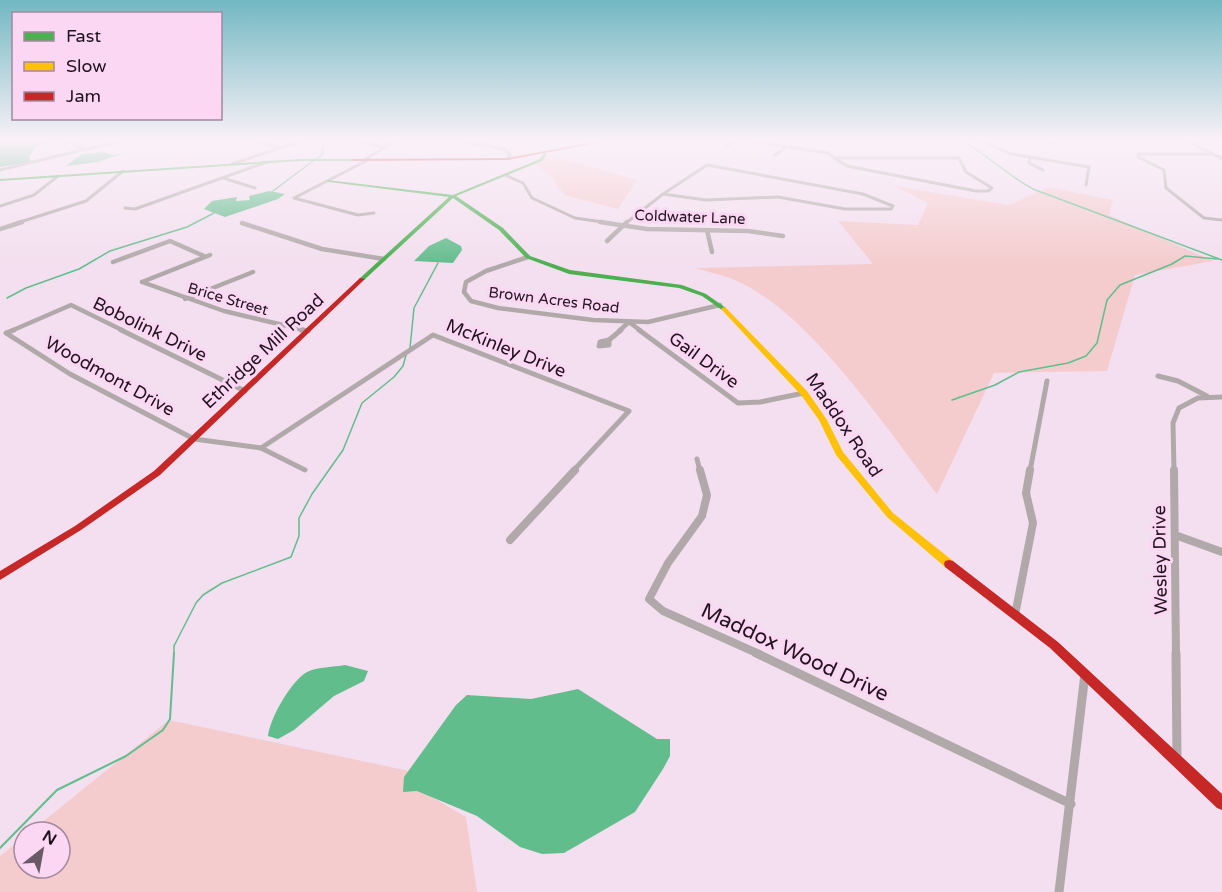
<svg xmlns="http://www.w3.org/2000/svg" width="1222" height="892" font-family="'Varela Round',sans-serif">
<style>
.green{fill:#f4cccd}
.water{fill:#62bd8c}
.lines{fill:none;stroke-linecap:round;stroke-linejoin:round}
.stream-far1{stroke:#62bd8c;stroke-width:1.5}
.stream{stroke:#62bd8c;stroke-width:2}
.street-far4{stroke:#b1a9a9;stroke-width:3}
.street-far3{stroke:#b1a9a9;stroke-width:4.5}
.street-far2{stroke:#b1a9a9;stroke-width:5}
.street-far1{stroke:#b1a9a9;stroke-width:8}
.street{stroke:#b1a9a9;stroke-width:9}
.fast{fill:#4caf50;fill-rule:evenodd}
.slow{fill:#ffc107;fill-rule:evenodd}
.jam{fill:#c62828;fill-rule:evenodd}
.labels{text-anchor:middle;stroke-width:6;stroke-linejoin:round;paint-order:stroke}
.far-street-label{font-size:15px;fill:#20131e;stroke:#fbd7f4}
.street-label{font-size:18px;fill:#20131e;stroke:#fbd7f4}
.near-street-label{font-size:21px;fill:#20131e;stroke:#fbd7f4}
</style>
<rect width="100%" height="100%" fill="#f3dfef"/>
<g class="green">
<polygon points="547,154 637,180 618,209 564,195 552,178 532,162"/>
<path d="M 894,186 L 1009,205 L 1049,187 L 1113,200 L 1109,215 L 1213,261 L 1135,275 L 1107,371 L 994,373 L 937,494 C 888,431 814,319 743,284 C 729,276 711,273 696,268 L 873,264 L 838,221 L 918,225 L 928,203 Z"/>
<polygon points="169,720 409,771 423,792 466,817 477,892 0,892 0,856 24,837 24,868 60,868 60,832 30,832"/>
</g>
<g class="water">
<polygon points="50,140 36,147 29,156 31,162 0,167 0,141"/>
<polygon points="104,152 113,155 125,153 98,162 66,166 82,154"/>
<polygon points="269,191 285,194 278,199 225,217 204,209 212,201 237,197 236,201 250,200 249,196"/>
<polygon points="446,238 461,246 462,250 453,263 414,261 429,246"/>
<path d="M 345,665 L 368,671 L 364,681 L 334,696 L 294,730 L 278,739 L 268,736 C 270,718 291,681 307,672 C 317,667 334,667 345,665 Z"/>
<polygon points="578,689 657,739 670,739 670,756 663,769 635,812 564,853 542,854 520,847 477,816 417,791 403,792 404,777 456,705 467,695 531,699"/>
</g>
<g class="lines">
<g class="stream-far1">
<path d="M 962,140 C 987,155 1007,175 1033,189 L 1222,260"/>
<polyline points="316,159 322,155 324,142"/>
<polyline points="273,191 313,161"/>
<polyline points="7,298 26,288 79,269 110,251 187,227 214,213"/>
<polyline points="410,348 414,308 438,263"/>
<polyline points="952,400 995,385 1019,372 1068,363 1086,356 1097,343 1107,300 1120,285 1172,264 1185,256 1217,259"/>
<polyline points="174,654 174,646 196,603 203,595 222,583 291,557 299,536 299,518 312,494 343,450 362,403 394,377 403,366 406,355"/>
</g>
<polyline class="stream" points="0,848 57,790 126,756 163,730 170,719 174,653"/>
<g class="street-far4">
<polyline points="74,140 71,143 84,149"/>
<polyline points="253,140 280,148"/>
<polyline points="355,140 382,147"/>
<polyline points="459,140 506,150 510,155 508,159"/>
<polyline points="679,140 705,140"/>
<polyline points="742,140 828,153 834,158"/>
<polyline points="843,140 934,140"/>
<polyline points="979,140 1011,154 1089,167 1086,185"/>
<polyline points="1186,140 1222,159"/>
<polyline points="1054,143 1058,140"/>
<polyline points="727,146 736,140"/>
<polyline points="1212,154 1138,154 1138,157 1164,170 1166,188 1204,218 1222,220"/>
<polyline points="775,155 785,148"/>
<polygon points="834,158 959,158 966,172 992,188 988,191 976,191 847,166"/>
<polyline points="1030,158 1029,163 1043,170"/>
<polyline points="364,160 396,140"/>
<polyline points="368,160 294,198 358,215 374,213"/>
<polyline points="232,164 303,140"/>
<polygon points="707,165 863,194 893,206 891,209 845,209 778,197 706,200 663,194"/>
<polyline points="0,170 123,140"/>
<polyline points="505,175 523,183 532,198 575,218 610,223"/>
<polyline points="223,178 255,188"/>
<polyline points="0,206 34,195 58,176"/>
<polyline points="125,208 135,209 267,162"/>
<polyline points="17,223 86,201 123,171"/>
<polyline points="626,223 663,194"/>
</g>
<g class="street-far3">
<polyline points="600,222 647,229 748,231 783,236"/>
<polyline points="242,223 322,249 384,259"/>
<polyline points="0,229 22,222"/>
<polyline points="707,230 712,252"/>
<polyline points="607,241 627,222"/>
<polyline points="528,257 486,271 466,282 464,292 471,301 498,308 593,320 648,322 720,305"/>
<polyline points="113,262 170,241 204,256"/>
<polyline points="142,282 224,311 308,331"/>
<polyline points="142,282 210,255"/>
<polyline points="185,299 253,272"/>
<polyline points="11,331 71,305 124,331"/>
<polyline points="619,331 629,322 641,331"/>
</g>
<g class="street-far2">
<polyline points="14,330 6,333 70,374 194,439 261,448 305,470"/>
<polyline points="121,330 245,391"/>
<polyline points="301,330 308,331"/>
<polyline points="639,330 738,403 760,402 804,393"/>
<polygon points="609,340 609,345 599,346 600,342"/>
<polyline points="609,340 621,330"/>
<polyline points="1158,376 1178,381 1207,396"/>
<polyline points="261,448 433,335 629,411 573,471"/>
<polyline points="697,459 700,471"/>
<polyline points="1030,471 1047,381"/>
<polyline points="1174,471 1173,423 1179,408 1198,398 1222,397"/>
</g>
<g class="street-far1">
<polyline points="700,470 707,495 702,516 668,563 649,599 663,611 759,654"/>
<polyline points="1174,470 1176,654"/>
<polyline points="1175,535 1222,552"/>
<polyline points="510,540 575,470"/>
<polyline points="1015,615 1033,523 1026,493 1030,470"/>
</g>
<g class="street">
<polyline points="756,653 1071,804"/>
<polyline points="1176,653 1177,759"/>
<polyline points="1059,892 1085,674"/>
</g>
<g class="fast">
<polygon points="544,153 547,154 542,161 456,196 503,228 530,256 570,270 682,285 706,294 726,308 726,310 722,310 702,296 679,288 569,274 526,258 499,230 453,198 364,280 359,279 449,197 329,182 327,181 327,180 453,195 540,159"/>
<polygon points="300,159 353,159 355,160 353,161 300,161 0,181 0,179"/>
</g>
<polygon class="slow" points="724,307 726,308 807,391 827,420 843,452 893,513 953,561 954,564 953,567 949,568 945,567 887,517 836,455 819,420 801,395 722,310 721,309"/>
<g class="jam">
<polygon points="603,140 612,140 508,160 353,161 351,160 353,159 508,158"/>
<polygon points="360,278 365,279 160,475 81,530 0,580 0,571 75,526 154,471"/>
<polygon points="949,560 953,561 1058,642 1222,794 1222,810 1217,808 1050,648 945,567 944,564 945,561"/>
</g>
</g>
<linearGradient id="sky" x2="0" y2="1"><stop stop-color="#72b8c3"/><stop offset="0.53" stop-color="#faf1f8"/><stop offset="1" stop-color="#faf1f8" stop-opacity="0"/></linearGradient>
<rect width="1222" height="265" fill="url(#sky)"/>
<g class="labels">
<g class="far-street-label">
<text transform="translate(690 217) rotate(2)" y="5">Coldwater Lane</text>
<text transform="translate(228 299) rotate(16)" y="5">Brice Street</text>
<text transform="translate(554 300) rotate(7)" y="5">Brown Acres Road</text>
</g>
<g class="street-label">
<text transform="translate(150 329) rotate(26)" y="6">Bobolink Drive</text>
<text transform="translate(506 348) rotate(22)" y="6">McKinley Drive</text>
<text transform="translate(263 351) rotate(-43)" y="6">Ethridge Mill Road</text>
<text transform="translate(704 360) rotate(36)" y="6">Gail Drive</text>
<text transform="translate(110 376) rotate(29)" y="6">Woodmont Drive</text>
<text transform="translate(844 425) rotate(56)" y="6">Maddox Road</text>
<text transform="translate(1160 560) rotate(-91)" y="6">Wesley Drive</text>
</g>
<g class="near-street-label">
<text transform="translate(795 652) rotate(25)" y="7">Maddox Wood Drive</text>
</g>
</g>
<rect x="12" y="12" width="210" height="108" fill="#fbd7f4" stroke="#a3899e" stroke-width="1.5"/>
<rect x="24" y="32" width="30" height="9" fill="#4caf50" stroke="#a3899e" stroke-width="1.5"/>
<text x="66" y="42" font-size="18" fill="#20131e">Fast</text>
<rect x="24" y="62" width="30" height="9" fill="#ffc107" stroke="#a3899e" stroke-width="1.5"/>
<text x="66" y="72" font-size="18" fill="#20131e">Slow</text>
<rect x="24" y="92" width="30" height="9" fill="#c62828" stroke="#a3899e" stroke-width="1.5"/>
<text x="66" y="102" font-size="18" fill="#20131e">Jam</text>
<g transform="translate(42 850) rotate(31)"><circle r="28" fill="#fbd7f4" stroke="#a3899e" stroke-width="1.5"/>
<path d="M0-4.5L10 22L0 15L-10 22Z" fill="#6a5a67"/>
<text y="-9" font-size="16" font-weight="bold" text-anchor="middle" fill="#20131e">N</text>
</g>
</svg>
